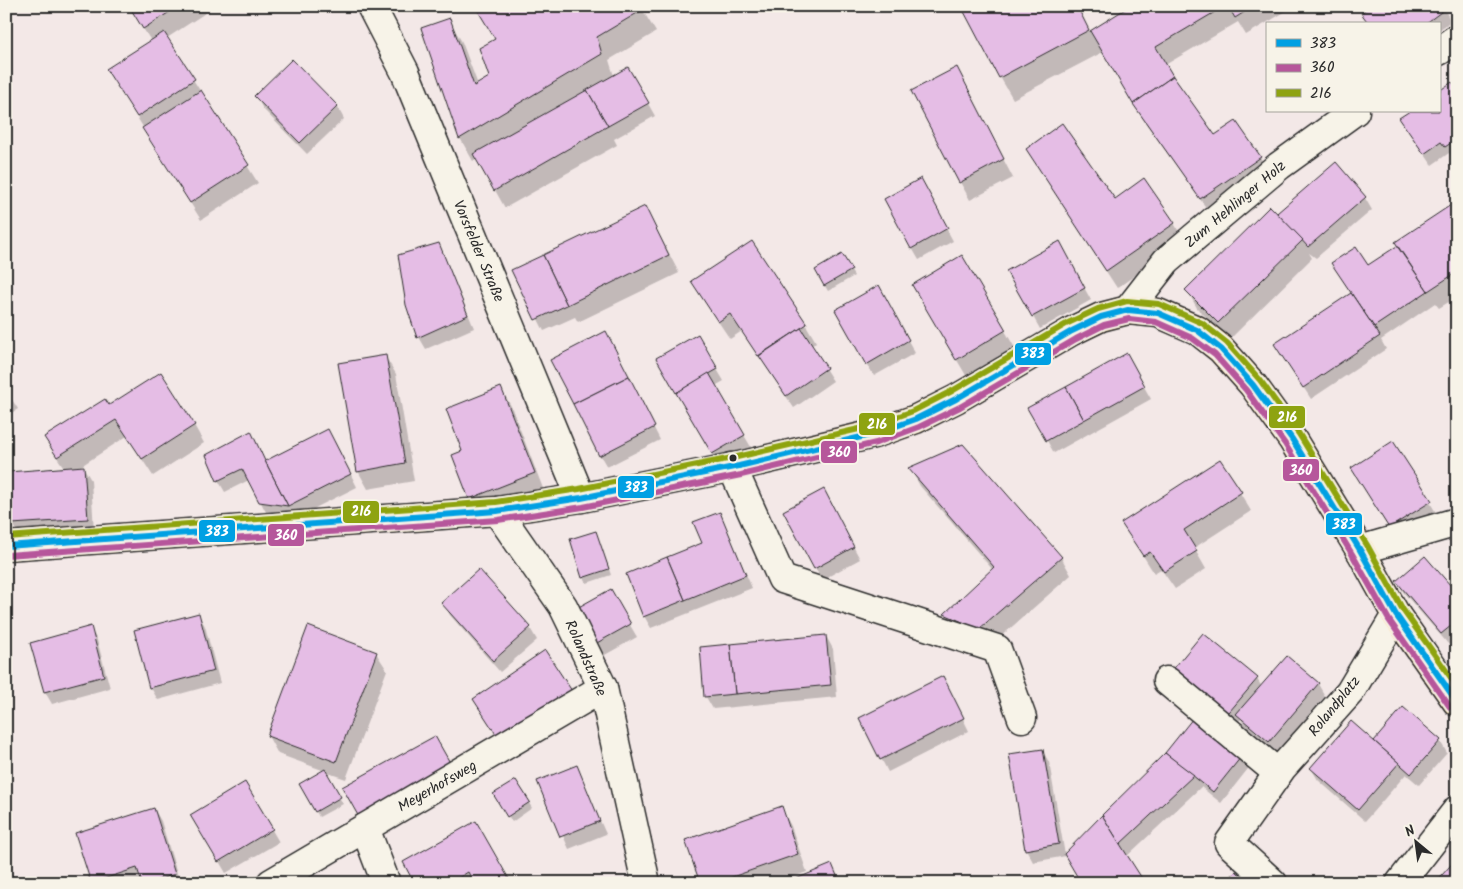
<svg xmlns="http://www.w3.org/2000/svg" width="1463" height="889" font-family="Kalam,sans-serif">
<style>
.shadow{fill:#0003}
.building{fill:#e5bde5;stroke:#2b2b2b}
.lines{fill:none;stroke-linecap:round;stroke-linejoin:round}
.minor-casing{stroke:#2b2b2b;stroke-width:31}
.major-casing{stroke:#2b2b2b;stroke-width:31}
.minor{stroke:#f7f3e8;stroke-width:28}
.major{stroke:#fddcac;stroke-width:28}
.bus-1-casing{stroke:#f7f3e8;stroke-width:10}
.bus-2-casing{stroke:#f7f3e8;stroke-width:10}
.bus-3-casing{stroke:#f7f3e8;stroke-width:10}
.bus-1{stroke:#00a0e3;stroke-width:6}
.bus-2{stroke:#b6579b;stroke-width:6}
.bus-3{stroke:#8ea311;stroke-width:6}
.bus-dot{fill:#2b2b2b;stroke:#f7f3e8;stroke-width:2}
.labels{text-anchor:middle;stroke-width:4;stroke-linejoin:round;paint-order:stroke}
.street-label{font-size:15px;fill:#2b2b2b;stroke:#f7f3e8}
.line-badge{stroke:#f7f3e8;stroke-width:2}
.badge-label{font-size:14px;text-anchor:middle;font-weight:bold;fill:#fff}
</style>
<rect width="100%" height="100%" fill="#f3e8e7"/>
<filter id="ink" filterUnits="userSpaceOnUse"><feTurbulence type="fractalNoise" baseFrequency=".02" numOctaves="2"/><feDisplacementMap in="SourceGraphic" scale="10" xChannelSelector="R" yChannelSelector="G"/><feConvolveMatrix kernelMatrix="1 2 1 2 8 2 1 2 1" color-interpolation-filters="sRGB"/></filter>
<g filter="url(#ink)">
<g class="shadow">
<polygon points="129,6 216,6 167,38 258,183 201,220 115,82 151,41"/>
<polygon points="640,6 656,32 609,60 614,76 628,68 655,116 614,139 617,145 505,208 477,158 473,161 460,138 449,20 462,42 478,85"/>
<polygon points="1076,6 1090,32 1134,6 1295,6 1246,35 1238,22 1165,65 1215,136 1260,157 1270,175 1212,216 1145,122 1103,52 1013,99 1000,77"/>
<polygon points="1444,9 1451,21 1439,30 1439,24 1368,24 1363,14"/>
<polygon points="966,87 1013,178 970,200 960,182"/>
<polygon points="1457,91 1457,156 1453,158 1449,153 1432,165 1408,130 1439,111"/>
<polygon points="256,96 337,106 344,119 307,154 263,109"/>
<polygon points="1336,163 1365,198 1372,210 1316,258 1309,253 1312,258 1229,340 1197,308 1187,290"/>
<polygon points="1038,167 1174,223 1184,241 1117,288"/>
<polygon points="927,192 953,241 919,260 912,248"/>
<polygon points="1457,202 1457,297 1439,308 1435,303 1381,340 1386,349 1311,399 1276,345 1352,293 1368,267"/>
<polygon points="645,207 679,273 578,322 575,317 544,331 513,270"/>
<polygon points="752,242 806,325 816,342 811,346 833,381 794,408 742,331 730,339 703,299"/>
<polygon points="1059,243 1091,300 1040,329 1008,272"/>
<polygon points="439,244 474,328 426,349 419,337"/>
<polygon points="842,256 854,276 828,291 816,271"/>
<polygon points="962,257 1015,348 967,377 913,286"/>
<polygon points="878,287 915,353 874,376 836,311"/>
<polygon points="697,336 724,381 715,386 751,447 720,466 657,359"/>
<polygon points="612,345 660,440 607,467 600,455"/>
<polygon points="1126,355 1151,399 1054,453 1029,409"/>
<polygon points="385,356 396,374 414,481 368,489 358,471"/>
<polygon points="501,389 511,406 544,491 480,516 470,498 463,452"/>
<polygon points="6,390 18,409 6,416"/>
<polygon points="109,407 194,425 204,443 153,476 127,436 78,468 84,468 91,480 94,531 20,536 13,524 9,473 65,469 56,456"/>
<polygon points="335,442 357,487 295,518 267,514 249,480 225,492 218,480 257,445 265,462"/>
<polygon points="1393,443 1437,514 1397,540 1360,481"/>
<polygon points="1220,460 1251,511 1194,548 1206,569 1175,589 1161,569 1154,573 1123,524"/>
<polygon points="910,468 1061,557 1071,575 990,646 956,631 946,614 993,570 920,486"/>
<polygon points="830,503 860,559 822,580 815,568"/>
<polygon points="720,513 752,588 651,628 644,616 703,544"/>
<polygon points="596,532 611,575 587,583 583,578"/>
<polygon points="1397,581 1457,595 1457,638 1449,645 1404,593"/>
<polygon points="610,591 637,637 603,656 577,609"/>
<polygon points="443,603 530,628 537,640 500,672 450,615"/>
<polygon points="198,614 205,626 220,683 158,700 151,688 136,631"/>
<polygon points="90,628 97,640 110,688 52,704 45,692 32,644"/>
<polygon points="309,628 376,653 387,670 346,779 325,772 343,804 319,817 301,784 325,771 278,754 268,736"/>
<polygon points="826,636 833,649 837,697 713,709 706,697"/>
<polygon points="1287,657 1318,684 1325,696 1276,753 1245,726 1241,719 1232,730 1178,686 1257,679 1262,687"/>
<polygon points="949,690 969,731 888,772 861,719"/>
<polygon points="1403,709 1440,741 1447,753 1419,785 1406,774 1365,821 1318,780 1311,768 1374,742"/>
<polygon points="1198,715 1251,765 1221,803 1201,787 1127,856 1066,856 1033,862 1026,849 1042,750 1049,762 1065,855 1166,754"/>
<polygon points="576,767 606,834 569,849 539,782"/>
<polygon points="245,784 279,842 226,873 192,816"/>
<polygon points="495,795 529,803 532,808 512,822"/>
<polygon points="781,808 791,826 807,872 776,883 702,883"/>
<polygon points="154,809 161,821 180,883 143,883 142,881 136,883 92,883 77,834"/>
<polygon points="476,823 509,883 416,883"/>
</g>
<g class="building">
<polygon points="129,6 179,6 143,29"/>
<polygon points="475,6 642,6 644,9 597,37 602,54 459,139 421,28 450,18 474,86 489,77 479,48 495,39"/>
<polygon points="961,6 1077,6 1089,30 999,78"/>
<polygon points="1130,6 1225,6 1156,47 1173,76 1133,104 1090,31"/>
<polygon points="1228,6 1254,6 1235,18"/>
<polygon points="1370,6 1443,6 1445,9 1425,24 1369,24 1361,13"/>
<polygon points="164,32 195,79 137,117 106,69"/>
<polygon points="292,59 338,106 300,143 254,96"/>
<polygon points="628,67 649,103 608,126 587,90"/>
<polygon points="957,67 1004,159 959,183 911,91"/>
<polygon points="1173,76 1215,135 1236,121 1261,157 1200,199 1133,104"/>
<polygon points="1452,82 1457,89 1457,139 1445,147 1441,142 1424,154 1399,118 1410,111 1439,111 1439,91"/>
<polygon points="201,90 249,165 190,203 142,128"/>
<polygon points="587,90 608,126 494,191 473,154"/>
<polygon points="1062,123 1115,199 1144,178 1175,223 1106,271 1026,149"/>
<polygon points="1336,162 1366,197 1308,247 1277,213"/>
<polygon points="921,178 948,228 911,249 884,199"/>
<polygon points="1457,201 1457,272 1428,291 1395,242"/>
<polygon points="645,206 669,255 567,305 543,255"/>
<polygon points="1270,206 1303,240 1218,323 1185,290"/>
<polygon points="752,241 807,324 758,356 730,314 718,322 691,281"/>
<polygon points="1060,241 1085,288 1032,317 1006,271"/>
<polygon points="439,243 468,315 417,338 406,305 398,255"/>
<polygon points="1397,246 1428,291 1374,327 1331,263 1356,247 1368,265"/>
<polygon points="842,254 852,270 824,286 815,270"/>
<polygon points="543,255 567,305 535,320 511,270"/>
<polygon points="962,255 1006,330 956,360 912,285"/>
<polygon points="879,285 909,340 866,365 835,310"/>
<polygon points="1351,293 1380,336 1303,388 1274,344"/>
<polygon points="801,328 827,368 786,396 759,356"/>
<polygon points="606,331 629,376 573,404 550,360"/>
<polygon points="698,334 718,369 676,393 656,358"/>
<polygon points="1127,353 1145,386 1084,420 1066,387"/>
<polygon points="386,355 405,463 357,472 338,363"/>
<polygon points="161,372 195,425 142,459 116,420 57,457 44,437 105,399 109,405"/>
<polygon points="709,373 745,435 712,454 676,393"/>
<polygon points="629,376 655,427 599,456 573,404"/>
<polygon points="501,387 535,473 469,499 452,455 462,451 446,409"/>
<polygon points="1066,387 1084,420 1046,441 1027,408"/>
<polygon points="328,429 351,474 288,506 265,461"/>
<polygon points="251,431 265,461 288,506 259,502 242,469 217,481 206,455"/>
<polygon points="1393,441 1432,501 1389,528 1351,468"/>
<polygon points="963,444 1062,557 979,629 944,614 994,567 908,468"/>
<polygon points="1220,459 1242,492 1184,530 1197,551 1164,572 1150,552 1143,556 1121,523"/>
<polygon points="84,466 88,519 12,524 8,472"/>
<polygon points="824,489 854,547 814,569 783,511"/>
<polygon points="720,512 746,575 685,600 667,557 702,543 693,522"/>
<polygon points="596,531 609,569 582,578 570,539"/>
<polygon points="1425,556 1457,593 1457,621 1441,634 1396,581"/>
<polygon points="667,557 685,600 643,617 626,574"/>
<polygon points="479,569 531,627 493,661 441,603"/>
<polygon points="611,589 631,624 595,644 575,609"/>
<polygon points="199,613 214,671 149,688 134,630"/>
<polygon points="91,626 104,676 44,692 30,643"/>
<polygon points="308,626 377,652 336,762 267,736"/>
<polygon points="1203,633 1258,678 1224,718 1170,673"/>
<polygon points="826,635 831,685 735,694 730,644"/>
<polygon points="730,644 735,694 704,697 700,647"/>
<polygon points="545,650 574,694 501,742 473,699"/>
<polygon points="1287,656 1319,683 1269,742 1236,714"/>
<polygon points="943,676 964,718 880,760 859,718"/>
<polygon points="1403,707 1441,740 1411,774 1374,741"/>
<polygon points="1197,713 1245,752 1213,792 1165,753"/>
<polygon points="1351,721 1399,763 1358,810 1310,768"/>
<polygon points="435,736 453,768 360,819 342,787"/>
<polygon points="1043,749 1059,844 1025,850 1009,754"/>
<polygon points="1165,753 1194,775 1120,844 1102,815"/>
<polygon points="577,765 600,821 560,837 537,781"/>
<polygon points="325,769 341,797 315,812 299,784"/>
<polygon points="516,780 530,802 507,817 493,794"/>
<polygon points="245,782 273,829 218,862 190,815"/>
<polygon points="782,806 798,854 715,883 700,883 685,840"/>
<polygon points="154,808 175,874 149,883 142,883 137,868 91,883 75,833"/>
<polygon points="1102,815 1120,844 1145,883 1081,883 1064,854"/>
<polygon points="476,821 509,879 502,883 474,883 468,872 450,883 414,883 403,862"/>
<polygon points="1457,858 1457,883 1435,883"/>
<polygon points="832,864 840,883 792,883 791,881"/>
<polygon points="1236,871 1249,883 1225,883"/>
</g>
<g class="lines">
<g class="minor-casing">
<g id="minor">
<polyline points="371,6 405,72 581,498"/>
<polyline points="1439,51 1457,38"/>
<polyline points="1128,310 1166,261 1279,166 1355,111"/>
<polyline points="732,467 782,579 997,649 1022,718"/>
<polyline points="497,511 563,606 603,688 646,883"/>
<polyline points="1360,550 1457,522"/>
<polyline points="1167,681 1278,773"/>
<polyline points="365,828 386,883"/>
<polyline points="271,883 603,688"/>
<polyline points="1273,883 1229,843 1282,768 1350,692 1396,615"/>
<polyline points="1400,883 1457,810"/>
</g>
</g>
<g class="major-casing">
<polyline id="major" points="6,546 497,511 581,498 739,466 874,434 916,419 956,399 1072,331 1101,317 1128,310 1158,313 1197,330 1221,349 1253,385 1292,439 1360,550 1396,615 1457,702"/>
</g>
<use href="#minor" class="minor"/>
<use href="#major" class="major"/>
<g class="bus-1-casing">
<polyline id="bus-1" points="6,546 497,511 581,498 739,466 874,434 916,419 956,399 1072,331 1101,317 1128,310 1158,313 1197,330 1221,349 1253,385 1292,439 1360,550 1396,615 1457,702"/>
</g>
<g class="bus-2-casing">
<polyline id="bus-2" points="7,555 498,520 583,507 741,475 876,443 919,427 960,407 1076,339 1104,325 1129,319 1156,322 1192,338 1215,355 1246,390 1285,444 1352,554 1389,620 1450,707"/>
</g>
<g class="bus-3-casing">
<polyline id="bus-3" points="6,537 496,502 579,489 737,457 872,426 913,411 952,391 1068,323 1098,309 1127,301 1159,304 1202,323 1227,343 1260,380 1299,434 1367,545 1403,610 1457,686"/>
</g>
<use href="#bus-1" class="bus-1"/>
<use href="#bus-2" class="bus-2"/>
<use href="#bus-3" class="bus-3"/>
</g>
</g>
<circle class="bus-dot" cx="733" cy="458" r="4.5"/>
<g class="labels">
<g class="street-label">
<text transform="translate(1235 204) rotate(-40)" y="5">Zum Hehlinger Holz</text>
<text transform="translate(479 251) rotate(67)" y="5">Vorsfelder Straße</text>
<text transform="translate(586 658) rotate(66)" y="5">Rolandstraße</text>
<text transform="translate(1334 706) rotate(-51)" y="5">Rolandplatz</text>
<text transform="translate(437 786) rotate(-30)" y="5">Meyerhofsweg</text>
</g>
</g>
<g class="line-badge">
<rect x="1014" y="342" width="38" height="24" rx="5" fill="#00a0e3"/>
<rect x="1268" y="405" width="38" height="24" rx="5" fill="#8ea311"/>
<rect x="858" y="412" width="38" height="24" rx="5" fill="#8ea311"/>
<rect x="820" y="440" width="38" height="24" rx="5" fill="#b6579b"/>
<rect x="1282" y="458" width="38" height="24" rx="5" fill="#b6579b"/>
<rect x="617" y="475" width="38" height="24" rx="5" fill="#00a0e3"/>
<rect x="342" y="500" width="38" height="24" rx="5" fill="#8ea311"/>
<rect x="1325" y="512" width="38" height="24" rx="5" fill="#00a0e3"/>
<rect x="198" y="519" width="38" height="24" rx="5" fill="#00a0e3"/>
<rect x="267" y="523" width="38" height="24" rx="5" fill="#b6579b"/>
</g>
<g class="badge-label">
<text x="1033" y="358">383</text>
<text x="1287" y="422">216</text>
<text x="877" y="429">216</text>
<text x="839" y="457">360</text>
<text x="1301" y="475">360</text>
<text x="636" y="492">383</text>
<text x="361" y="516">216</text>
<text x="1344" y="529">383</text>
<text x="217" y="536">383</text>
<text x="286" y="540">360</text>
</g>
<rect width="1463" height="889" fill="none" stroke="#f7f3e8" stroke-width="25"/>
<rect x="12" y="12" width="1438" height="864" fill="none" stroke="#2b2b2b" stroke-width="2" filter="url(#ink)"/>
<rect x="1266" y="22" width="175" height="90" fill="#f7f3e8" stroke="#a5a39c"/>
<rect x="1276" y="39" width="25" height="8" fill="#00a0e3" stroke="#a5a39c"/>
<text x="1310" y="48" font-size="15" fill="#2b2b2b">383</text>
<rect x="1276" y="64" width="25" height="8" fill="#b6579b" stroke="#a5a39c"/>
<text x="1310" y="72" font-size="15" fill="#2b2b2b">360</text>
<rect x="1276" y="89" width="25" height="8" fill="#8ea311" stroke="#a5a39c"/>
<text x="1310" y="98" font-size="15" fill="#2b2b2b">216</text>
<g transform="translate(1416 842) rotate(331)" stroke="#f7f3e8" stroke-width="4" paint-order="stroke">
<path d="M0-4L9 19L0 12L-9 19Z" fill="#2b2b2b"/>
<text y="-8" font-size="14" font-weight="bold" text-anchor="middle" fill="#2b2b2b">N</text>
</g>
</svg>
